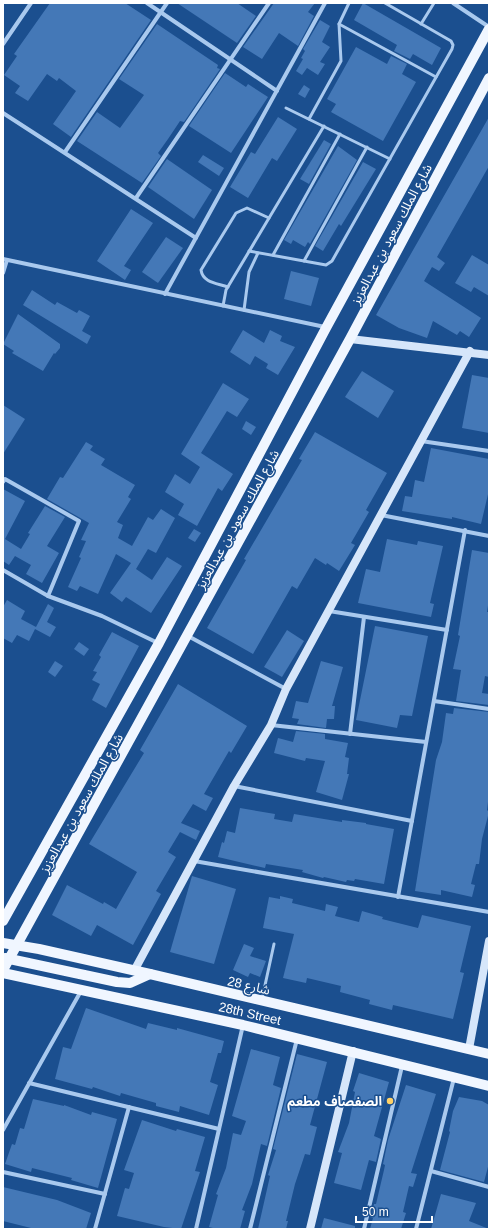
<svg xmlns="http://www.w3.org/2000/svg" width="492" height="1232" font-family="Helvetica,'Noto Sans Arabic',sans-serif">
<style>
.building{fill:#4478b7}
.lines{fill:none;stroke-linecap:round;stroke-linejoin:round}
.lane{stroke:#a9c9ee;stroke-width:3}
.street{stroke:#a9c9ee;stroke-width:4}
.secondary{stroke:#d6e6fa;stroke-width:8}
.primary{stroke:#f0f6ff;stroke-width:10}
.poi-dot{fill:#ffd166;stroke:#1b4f8f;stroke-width:1.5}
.labels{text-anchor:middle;stroke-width:3;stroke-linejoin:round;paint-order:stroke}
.street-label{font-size:13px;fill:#fff;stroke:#1b4f8f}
.poi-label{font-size:13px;font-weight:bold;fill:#fff;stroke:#1b4f8f;text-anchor:end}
</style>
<rect width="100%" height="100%" fill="#1b4f8f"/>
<g class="building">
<polygon points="50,3 125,3 151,20 71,137 53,124 76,91 59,78 57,81 47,74 28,101 15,93 20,86 4,75 17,56 14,54"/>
<polygon points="177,3 237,3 256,16 237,43"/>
<polygon points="274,3 315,3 308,12 314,16 298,46 279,33 262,59 243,47"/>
<polygon points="363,3 441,48 432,65 413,54 410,59 394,51 397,45 354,20"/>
<polygon points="320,20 330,26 322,42 330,47 320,62 325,64 318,75 307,68 302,75 296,71 303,59 301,58 305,51 303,49"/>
<polygon points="157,24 218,65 217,68 220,69 184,122 180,121 168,139 158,153 161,156 142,183 77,141 97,112 120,128 144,95 119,79"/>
<polygon points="356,47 387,64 391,56 407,64 402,74 416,82 383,141 331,112 336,104 327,99"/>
<polygon points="225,73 246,87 248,84 268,97 231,153 189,126"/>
<polygon points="304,85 310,89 305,98 298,94"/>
<polygon points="278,117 297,129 277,161 272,158 248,198 230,187 251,152 255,154"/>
<polygon points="489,117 489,166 437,257 445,263 439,271 432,267 424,281 481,318 469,337 460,331 457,335 433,321 427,338 399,328 376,315"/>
<polygon points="324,140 331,144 309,184 300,179"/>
<polygon points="338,146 357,160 310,244 308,242 305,247 293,240 291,244 284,240"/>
<polygon points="203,155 224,168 219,176 198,162"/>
<polygon points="167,159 212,190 194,219 148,187"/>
<polygon points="363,162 376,169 341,226 339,224 323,251 315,246"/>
<polygon points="131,209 153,223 124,266 131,270 125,280 97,261"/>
<polygon points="166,237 183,248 158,283 142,272"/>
<polygon points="472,255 489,265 489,296 474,287 471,292 455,283"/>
<polygon points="291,271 319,278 311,306 284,299"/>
<polygon points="32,290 55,305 57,302 77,313 79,310 90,316 82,331 91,336 87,344 23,305"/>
<polygon points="18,314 60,344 60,348 55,354 54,353 43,371 12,353 14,351 3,344"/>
<polygon points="243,330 264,343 270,330 282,336 280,341 295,347 278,375 266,368 268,364 255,356 250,365 230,352"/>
<polygon points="362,371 394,391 378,418 345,397"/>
<polygon points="472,375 489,378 489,433 462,428"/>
<polygon points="223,383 249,399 237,417 227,411 201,453 233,474 222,491 218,488 197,526 178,515 184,504 165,492 175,474 190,484 200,467 181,454"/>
<polygon points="3,405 25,419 3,454"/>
<polygon points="246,421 256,427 251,435 242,429"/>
<polygon points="315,432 387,473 366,510 369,512 351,543 355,545 339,571 327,563 326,565 315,558 297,589 292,586 253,654 207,628 246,560 244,559 302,460 299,459"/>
<polygon points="86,442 93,446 90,450 105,459 101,465 135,485 128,497 131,499 117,522 123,525 118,538 132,546 148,517 153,520 161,509 175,518 156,553 148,549 136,569 152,580 167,557 182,566 151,613 126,597 122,602 110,593 131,563 116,554 98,594 80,586 77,591 68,587 81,558 79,557 86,541 81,540 89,523 47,499 60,477 63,478"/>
<polygon points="431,448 489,459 489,490 481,524 452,517 452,519 402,511 405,496 412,497 415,480 424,482"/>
<polygon points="3,489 25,501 5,539 21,549 30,534 28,533 45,506 65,517 47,546 59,553 42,583 26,574 31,565 15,556 9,565 3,561"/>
<polygon points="194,529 201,533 195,542 188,538"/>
<polygon points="387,539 417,545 418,541 443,546 430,603 434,604 431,617 358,603 366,569 380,572"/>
<polygon points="472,550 489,553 489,599 487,612 489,612 489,677 485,676 482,693 489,694 489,705 456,701 461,670 453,669 460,636 458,635"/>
<polygon points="7,600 25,611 21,619 36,627 48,604 54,608 47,622 56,627 50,637 35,629 29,641 17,635 12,643 3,638 3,607"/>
<polygon points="375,626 428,636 412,716 400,715 397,728 356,720"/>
<polygon points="287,630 304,641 282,677 264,667"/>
<polygon points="112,632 139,646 106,708 92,700 100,684 92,680 97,672 93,671 101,657 99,655"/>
<polygon points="79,642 89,649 84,656 74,649"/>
<polygon points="55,661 63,666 55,677 48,672"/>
<polygon points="321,661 343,667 332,706 335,706 334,719 327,719 326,728 297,724 299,719 292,718 296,701 308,703"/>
<polygon points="178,684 247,726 231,753 229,751 204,794 213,798 206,811 193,804 181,823 200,831 196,840 180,832 168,852 176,857 156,891 161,894 133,945 97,925 91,936 52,915 67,885 103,904 104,902 116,909 137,872 89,844 144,753 140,750"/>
<polygon points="454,708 489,712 489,794 487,810 489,812 482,839 479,864 476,864 471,884 475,885 472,897 441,890 441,895 415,891 436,760 442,742 446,713 453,714"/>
<polygon points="296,731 325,734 325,739 348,743 345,757 349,758 347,774 349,774 342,800 316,792 325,761 306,758 305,761 274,753 278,738 293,742"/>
<polygon points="240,808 275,814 274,819 292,822 294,814 342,822 342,820 366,823 366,824 394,829 384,884 355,879 354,881 347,880 346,882 324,877 323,878 302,872 303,870 266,864 265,868 218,857 222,842 224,843 227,831 235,833"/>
<polygon points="192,876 236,889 214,964 170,952"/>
<polygon points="280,896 293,899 292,903 325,911 326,904 338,907 335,916 359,922 362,911 383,917 382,919 418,928 422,915 471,926 460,972 464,973 453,1019 393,1005 392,1010 369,1004 370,1000 340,992 341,986 307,978 306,983 283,978 294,934 263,928 269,897 280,899"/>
<polygon points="244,944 254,948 250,956 266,961 260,977 250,973 248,977 233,970"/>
<polygon points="86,1008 146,1029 148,1023 177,1030 177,1028 224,1041 221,1053 218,1053 210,1082 218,1085 209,1115 180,1106 179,1112 156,1106 156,1103 121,1093 120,1096 93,1087 92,1089 55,1079 63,1047 71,1049"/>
<polygon points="251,1049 280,1057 273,1085 281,1088 267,1146 261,1144 252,1184 242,1210 245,1211 240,1229 217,1229 209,1227 218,1195 216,1194 226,1168 233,1133 241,1135 246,1121 232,1116"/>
<polygon points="297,1054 327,1062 310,1125 317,1127 310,1155 305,1154 295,1184 286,1221 288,1221 286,1229 258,1229 270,1176 268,1175 276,1150 273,1149"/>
<polygon points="359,1073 389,1082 374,1136 381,1139 376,1162 369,1160 361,1190 334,1183 342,1153 338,1152 349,1123 355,1092 353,1091"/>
<polygon points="406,1085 436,1094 411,1173 417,1174 413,1187 409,1186 403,1212 406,1213 401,1229 370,1229 373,1218 370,1217 372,1212 374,1204 376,1204 384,1170 385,1165 383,1164 388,1140"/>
<polygon points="459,1097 482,1101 489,1105 489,1163 484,1182 440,1170 450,1132 449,1131 453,1111"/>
<polygon points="33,1099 64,1106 64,1105 91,1115 92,1112 117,1119 98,1188 71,1180 72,1178 32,1168 31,1172 5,1164 12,1144 15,1145 20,1128 24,1129"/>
<polygon points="142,1120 176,1131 177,1129 205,1137 195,1171 200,1172 181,1229 164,1227 117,1216 125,1188 129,1189 134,1173 124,1170"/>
<polygon points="3,1187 57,1200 91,1213 86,1229 35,1229 3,1221"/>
<polygon points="441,1194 476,1203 469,1221 489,1229 431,1229"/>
<polygon points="324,1218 355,1226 355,1229 321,1229"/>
</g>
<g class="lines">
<g class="lane">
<polyline points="339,24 436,77"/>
<polyline points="421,24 434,3"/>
<polyline points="286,108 390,159"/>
<polyline points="309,119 341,61 339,24 349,3"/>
<polyline points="249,251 326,265 332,261 452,49 453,45 451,41 385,3"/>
<polyline points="273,255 340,134"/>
<polyline points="304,261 367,147"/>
<path d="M 228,287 C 217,283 203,283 201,270 L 236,213 L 247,208 L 269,218"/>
<polyline points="223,306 226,290 324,126"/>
<polyline points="244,310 249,272 258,253"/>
<polyline points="262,999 274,944"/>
</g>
<g class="street">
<polyline points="147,3 277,91"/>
<polyline points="453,3 489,27"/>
<polyline points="3,44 31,3"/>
<polyline points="3,113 196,238"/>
<polyline points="65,152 167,3"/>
<polyline points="136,198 269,3"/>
<polyline points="3,259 325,327"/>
<polyline points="3,273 7,260"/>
<polyline points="165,294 325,3"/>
<polyline points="421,441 489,451"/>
<polyline points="3,482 5,479 79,521 48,596"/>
<polyline points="381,515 489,536"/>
<polyline points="3,570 48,596 102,616 158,643"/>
<polyline points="329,611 447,630"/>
<polyline points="188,636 286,689"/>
<polyline points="434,701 489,709"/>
<polyline points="271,725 426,742"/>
<polyline points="350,734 364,617"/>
<polyline points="234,786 412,821"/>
<polyline points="194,861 489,912"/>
<polyline points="398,897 465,530"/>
<polyline points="29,1083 219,1129"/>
<polyline points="3,1130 81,991"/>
<polyline points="431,1171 489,1187"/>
<polyline points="3,1172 105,1194"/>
<polyline points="95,1229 129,1107"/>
<polyline points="196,1229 243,1025"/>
<polyline points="250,1229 297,1039"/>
<polyline points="364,1229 402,1066"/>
<polyline points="416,1229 454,1078"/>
</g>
<g class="secondary">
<polyline points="350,339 489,355"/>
<polyline points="134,971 234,786 271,725 286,689 470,351"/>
<polyline points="469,1049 489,941"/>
<polyline points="310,1229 353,1051"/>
</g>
<g class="primary">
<polyline points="3,921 159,643 326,328 489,29"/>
<polyline points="3,943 39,949 150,974 489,1054"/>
<polyline points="5,958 117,982 130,983 150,974"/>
<polyline points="3,970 350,339 489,78"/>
<polyline points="3,973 243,1025 489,1086"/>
</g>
</g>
<circle class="poi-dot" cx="390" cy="1101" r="4"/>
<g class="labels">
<g class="street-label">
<text transform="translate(391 234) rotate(-62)" y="5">شارع الملك سعود بن عبدالعزيز</text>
<text transform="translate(237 519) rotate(-61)" y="5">شارع الملك سعود بن عبدالعزيز</text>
<text transform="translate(81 803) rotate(-61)" y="5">شارع الملك سعود بن عبدالعزيز</text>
<text transform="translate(249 985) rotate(13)" y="5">شارع 28</text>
<text transform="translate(250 1013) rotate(13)" y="5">28th Street</text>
</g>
<g class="poi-label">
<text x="382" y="1106">الصفصاف مطعم</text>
</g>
</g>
<rect width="492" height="1232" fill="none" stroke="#ffffff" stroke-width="8"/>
<path d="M356 1216v6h76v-6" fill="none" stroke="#ffffff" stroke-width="2"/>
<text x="362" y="1216" font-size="12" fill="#ffffff" stroke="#1b4f8f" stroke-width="3" paint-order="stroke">50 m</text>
</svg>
